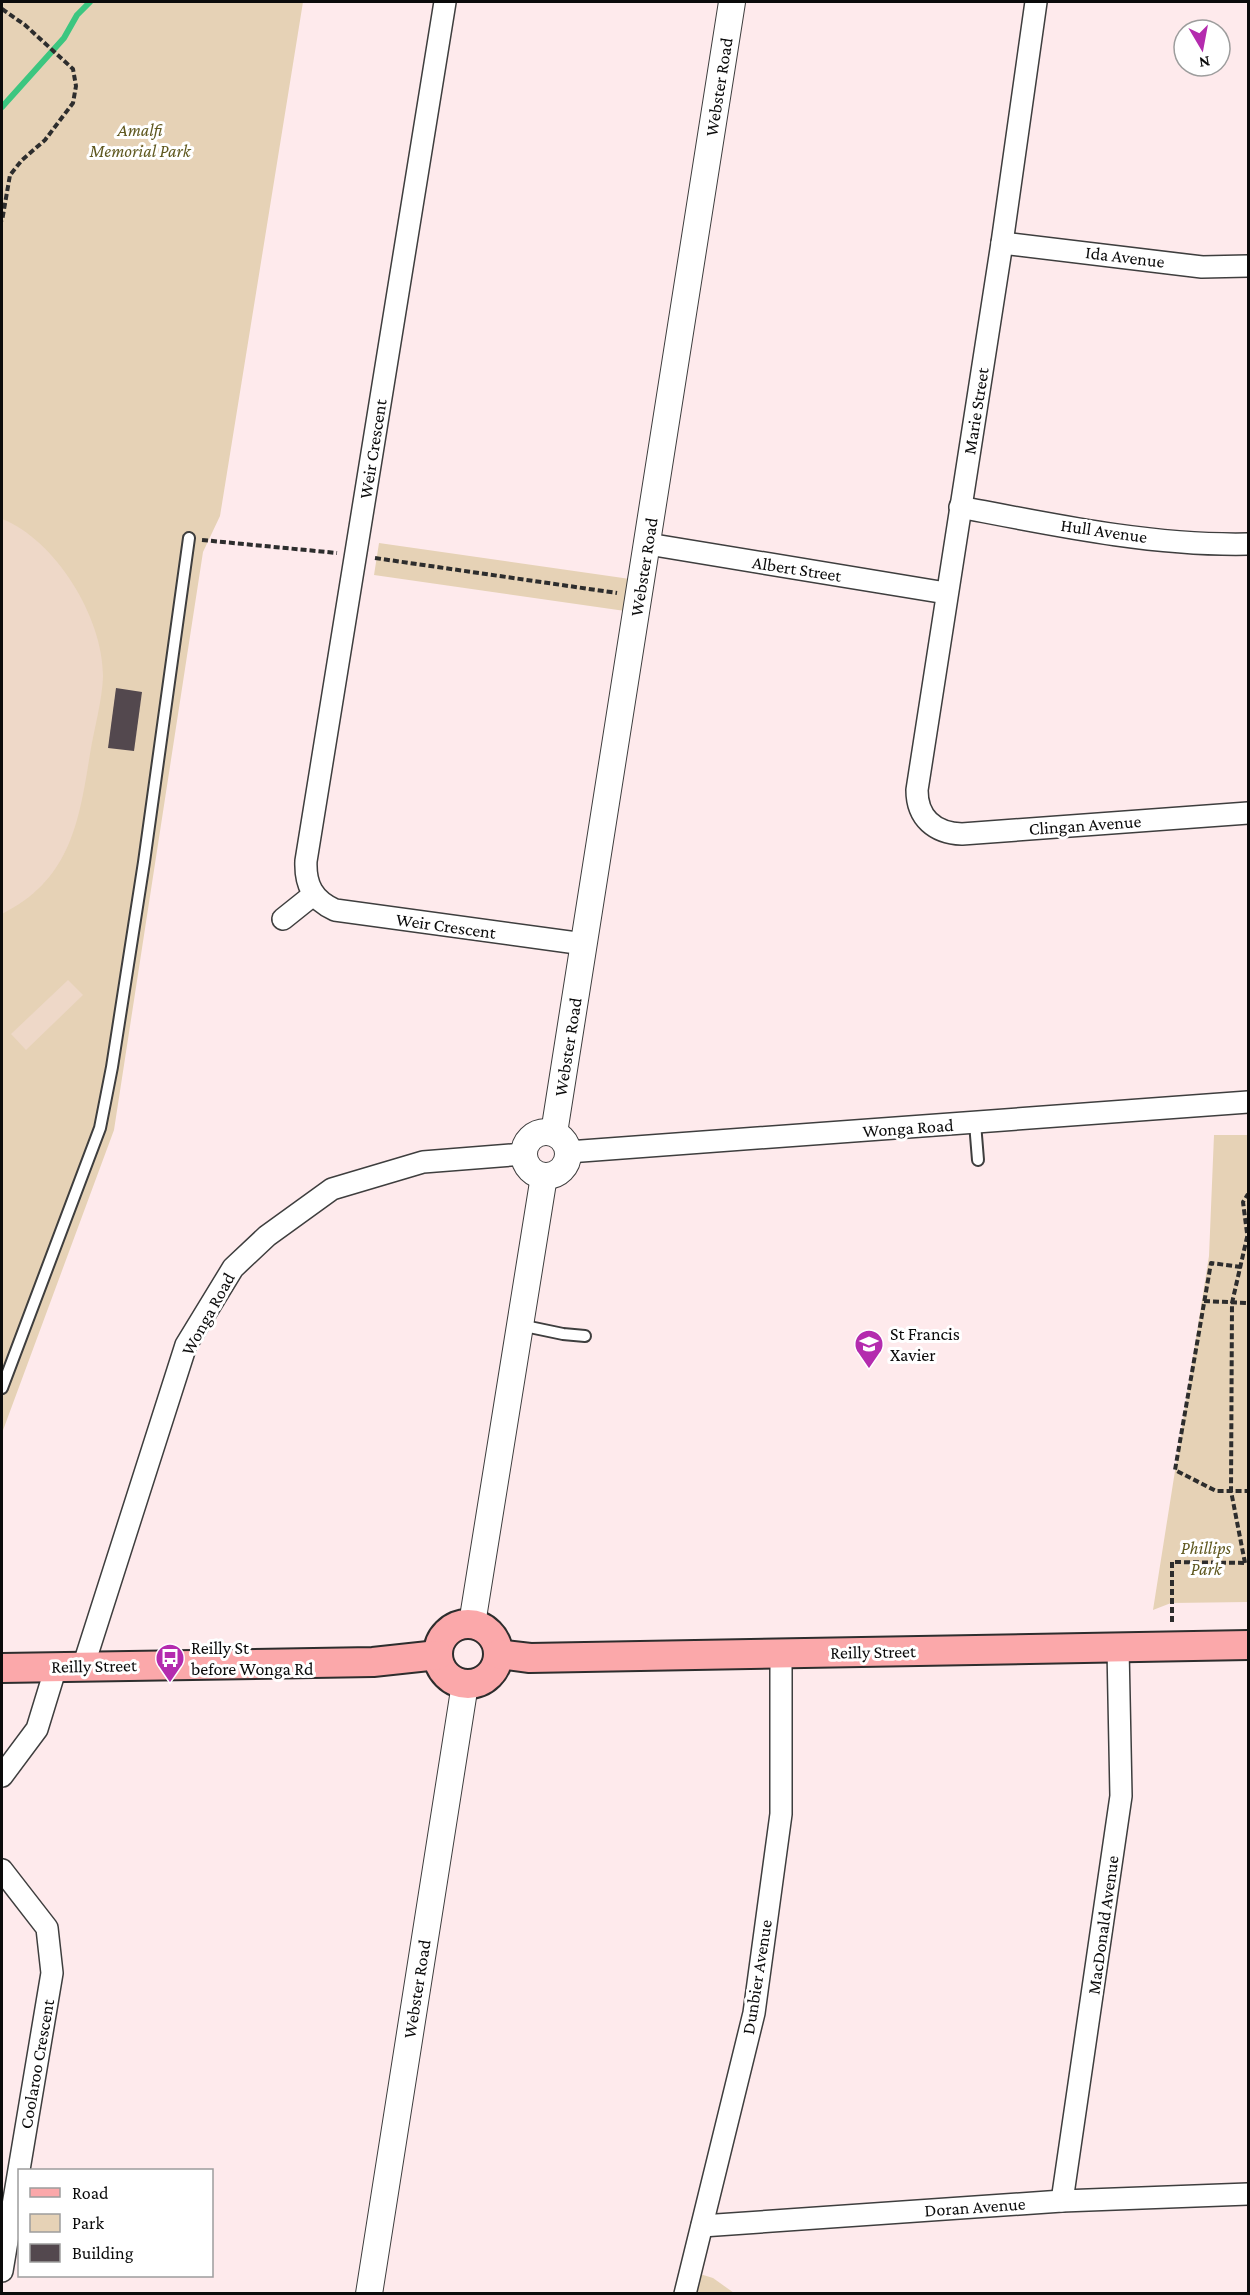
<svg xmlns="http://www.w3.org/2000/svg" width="1250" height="2295" font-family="'Crimson Pro',serif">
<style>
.green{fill:#e6d2b6}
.pitch{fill:#eed8c8}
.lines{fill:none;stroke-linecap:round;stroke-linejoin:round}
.stream{stroke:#3cc680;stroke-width:6}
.building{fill:#53484e}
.service-casing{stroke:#3e3e3e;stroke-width:14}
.minor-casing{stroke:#3e3e3e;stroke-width:24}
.tertiary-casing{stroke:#3e3e3e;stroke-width:28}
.secondary-casing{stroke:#2d2d2d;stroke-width:32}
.path{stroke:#2d2d2d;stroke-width:4;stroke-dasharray:6 3;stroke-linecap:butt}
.service{stroke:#fff;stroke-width:10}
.minor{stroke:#fff;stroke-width:21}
.tertiary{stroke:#fff;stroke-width:26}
.secondary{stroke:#fba8aa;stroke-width:28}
.labels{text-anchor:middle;stroke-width:6;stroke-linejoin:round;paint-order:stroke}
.street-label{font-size:18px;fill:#0b0b0b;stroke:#fff}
.park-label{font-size:18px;font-style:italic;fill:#5f581f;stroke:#fff}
.poi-label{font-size:18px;fill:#0b0b0b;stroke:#fff;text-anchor:start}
</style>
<rect width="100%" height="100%" fill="#feeaec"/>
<g class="green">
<polygon points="2,2 303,2 220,516 203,552 114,1130 2,1433"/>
<polygon points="379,543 637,580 632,612 374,575"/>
<polygon points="1214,1135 1248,1135 1248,1602 1171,1603 1153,1610 1209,1256"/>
<polygon points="700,2274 713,2278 734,2293 696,2294"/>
</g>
<g class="pitch">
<path d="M 2,519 C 56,540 104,619 103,677 C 102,702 94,729 90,754 C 79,823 70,880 2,914 Z"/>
<polygon points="68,980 83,995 26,1050 11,1034"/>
</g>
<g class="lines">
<polyline class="stream" points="2,107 64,38 77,15 90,2"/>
</g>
<polygon class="building" points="116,688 142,692 134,751 108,748"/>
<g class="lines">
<g class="service-casing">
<g id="service">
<polyline points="975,1123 978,1160"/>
<polyline points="520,1325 563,1334 585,1336"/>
<polyline points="2,1388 100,1128 112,1067 144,862 189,538"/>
</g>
</g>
<g class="minor-casing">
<g id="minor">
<path d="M 445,2 L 306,861 C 305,885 313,900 335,910 L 584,944"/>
<path d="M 1036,2 L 1002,243 L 917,790 C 917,818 935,833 962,834 L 1248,813"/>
<polyline points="1002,243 1202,267 1248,266"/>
<path d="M 960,507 C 1054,525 1153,546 1248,544"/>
<polyline points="648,544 946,593"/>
<polyline points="283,919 313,895"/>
<polyline points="568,1152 1248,1102"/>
<polyline points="83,1667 186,1345 233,1268 267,1236 332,1189 423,1162 524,1154"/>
<polyline points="2,1776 37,1729 56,1667"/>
<polyline points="2,1870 47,1928 52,1973 2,2271"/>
<polyline points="1062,2201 1121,1796 1118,1648"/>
<polyline points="702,2226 1062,2201 1248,2194"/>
<polyline points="685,2294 754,2013 781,1814 781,1654"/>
</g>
</g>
<g class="tertiary-casing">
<g id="tertiary">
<circle cx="546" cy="1154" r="22"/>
<polyline points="554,1133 732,2"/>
<polyline points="472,1624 544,1176"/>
<polyline points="369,2294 465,1684"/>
</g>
</g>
<g class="secondary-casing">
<g id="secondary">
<circle cx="468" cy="1654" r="30"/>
<polyline points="498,1654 530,1658 1248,1645"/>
<polyline points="2,1668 373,1662 438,1655"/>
</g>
</g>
<g class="path">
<polyline points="2,9 25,25 73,69 76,86 73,103 45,140 22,160 10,175 2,221"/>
<polyline points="202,540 337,553"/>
<polyline points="375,558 617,593"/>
<polyline points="1247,1233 1243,1202 1248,1194"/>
<polyline points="1241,1267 1211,1263 1175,1470 1216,1491 1248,1491"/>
<polyline points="1204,1301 1248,1303"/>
<polyline points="1245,1563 1231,1491 1232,1303 1248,1233"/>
<polyline points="1172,1622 1172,1562 1248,1563"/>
</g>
<use href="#service" class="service"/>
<use href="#minor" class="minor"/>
<use href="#tertiary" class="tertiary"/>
<use href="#secondary" class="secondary"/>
</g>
<defs>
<g id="school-pin" transform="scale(1.5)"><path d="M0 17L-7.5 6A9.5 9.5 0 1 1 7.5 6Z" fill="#b42bae" stroke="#fff"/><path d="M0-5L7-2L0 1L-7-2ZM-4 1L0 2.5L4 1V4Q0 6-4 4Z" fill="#fff"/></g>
<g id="bus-pin" transform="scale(1.5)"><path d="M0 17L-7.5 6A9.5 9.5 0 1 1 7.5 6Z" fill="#b42bae" stroke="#fff"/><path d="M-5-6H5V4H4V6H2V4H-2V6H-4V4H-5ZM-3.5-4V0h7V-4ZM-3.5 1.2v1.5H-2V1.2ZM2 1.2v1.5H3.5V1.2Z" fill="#fff"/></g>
</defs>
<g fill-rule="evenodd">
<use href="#school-pin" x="869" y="1344"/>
<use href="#bus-pin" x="170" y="1658"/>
</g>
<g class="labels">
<g class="street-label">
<text transform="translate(719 87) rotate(-81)" y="6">Webster Road</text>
<text transform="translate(1125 257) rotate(7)" y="6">Ida Avenue</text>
<text transform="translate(976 411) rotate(-81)" y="6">Marie Street</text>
<text transform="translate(373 449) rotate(-81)" y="6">Weir Crescent</text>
<text transform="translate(1104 531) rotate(8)" y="6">Hull Avenue</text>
<text transform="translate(644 567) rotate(-81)" y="6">Webster Road</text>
<text transform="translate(797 569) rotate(9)" y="6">Albert Street</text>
<text transform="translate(1085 825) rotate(-4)" y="6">Clingan Avenue</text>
<text transform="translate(446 926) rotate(8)" y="6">Weir Crescent</text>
<text transform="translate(568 1047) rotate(-81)" y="6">Webster Road</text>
<text transform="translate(908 1128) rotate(-4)" y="6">Wonga Road</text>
<text transform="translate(208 1314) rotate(-61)" y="6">Wonga Road</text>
<text transform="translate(873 1652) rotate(-1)" y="6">Reilly Street</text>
<text transform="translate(94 1666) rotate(-1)" y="6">Reilly Street</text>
<text transform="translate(1103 1925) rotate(-82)" y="6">MacDonald Avenue</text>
<text transform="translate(757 1977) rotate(-81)" y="6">Dunbier Avenue</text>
<text transform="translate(417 1989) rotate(-81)" y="6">Webster Road</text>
<text transform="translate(37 2064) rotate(-80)" y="6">Coolaroo Crescent</text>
<text transform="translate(975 2207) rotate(-4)" y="6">Doran Avenue</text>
</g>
<g class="park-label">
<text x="140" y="136">Amalfi<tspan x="140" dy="21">Memorial Park</tspan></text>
<text x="1206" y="1554">Phillips<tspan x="1206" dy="21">Park</tspan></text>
</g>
<g class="poi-label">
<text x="890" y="1340">St Francis<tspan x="890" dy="21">Xavier</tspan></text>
<text x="191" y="1654">Reilly St<tspan x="191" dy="21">before Wonga Rd</tspan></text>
</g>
</g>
<rect width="1250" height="2295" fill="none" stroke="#0b0b0b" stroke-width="6"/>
<rect x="18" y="2169" width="195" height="108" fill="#ffffff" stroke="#9d9d9d" stroke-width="1.5"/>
<rect x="30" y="2188" width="30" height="9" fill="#fba8aa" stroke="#9d9d9d" stroke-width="1.5"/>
<text x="72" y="2199" font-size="18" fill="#0b0b0b">Road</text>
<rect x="30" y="2214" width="30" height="18" fill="#e6d2b6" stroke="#9d9d9d" stroke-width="1.5"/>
<text x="72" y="2229" font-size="18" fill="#0b0b0b">Park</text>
<rect x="30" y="2244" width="30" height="18" fill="#53484e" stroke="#9d9d9d" stroke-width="1.5"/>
<text x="72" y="2259" font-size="18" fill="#0b0b0b">Building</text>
<g transform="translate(1202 48) rotate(170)"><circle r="28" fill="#ffffff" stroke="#9d9d9d" stroke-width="1.5"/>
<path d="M0-4.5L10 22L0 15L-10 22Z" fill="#b42bae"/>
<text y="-9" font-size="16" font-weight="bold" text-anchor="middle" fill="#0b0b0b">N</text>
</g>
</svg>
